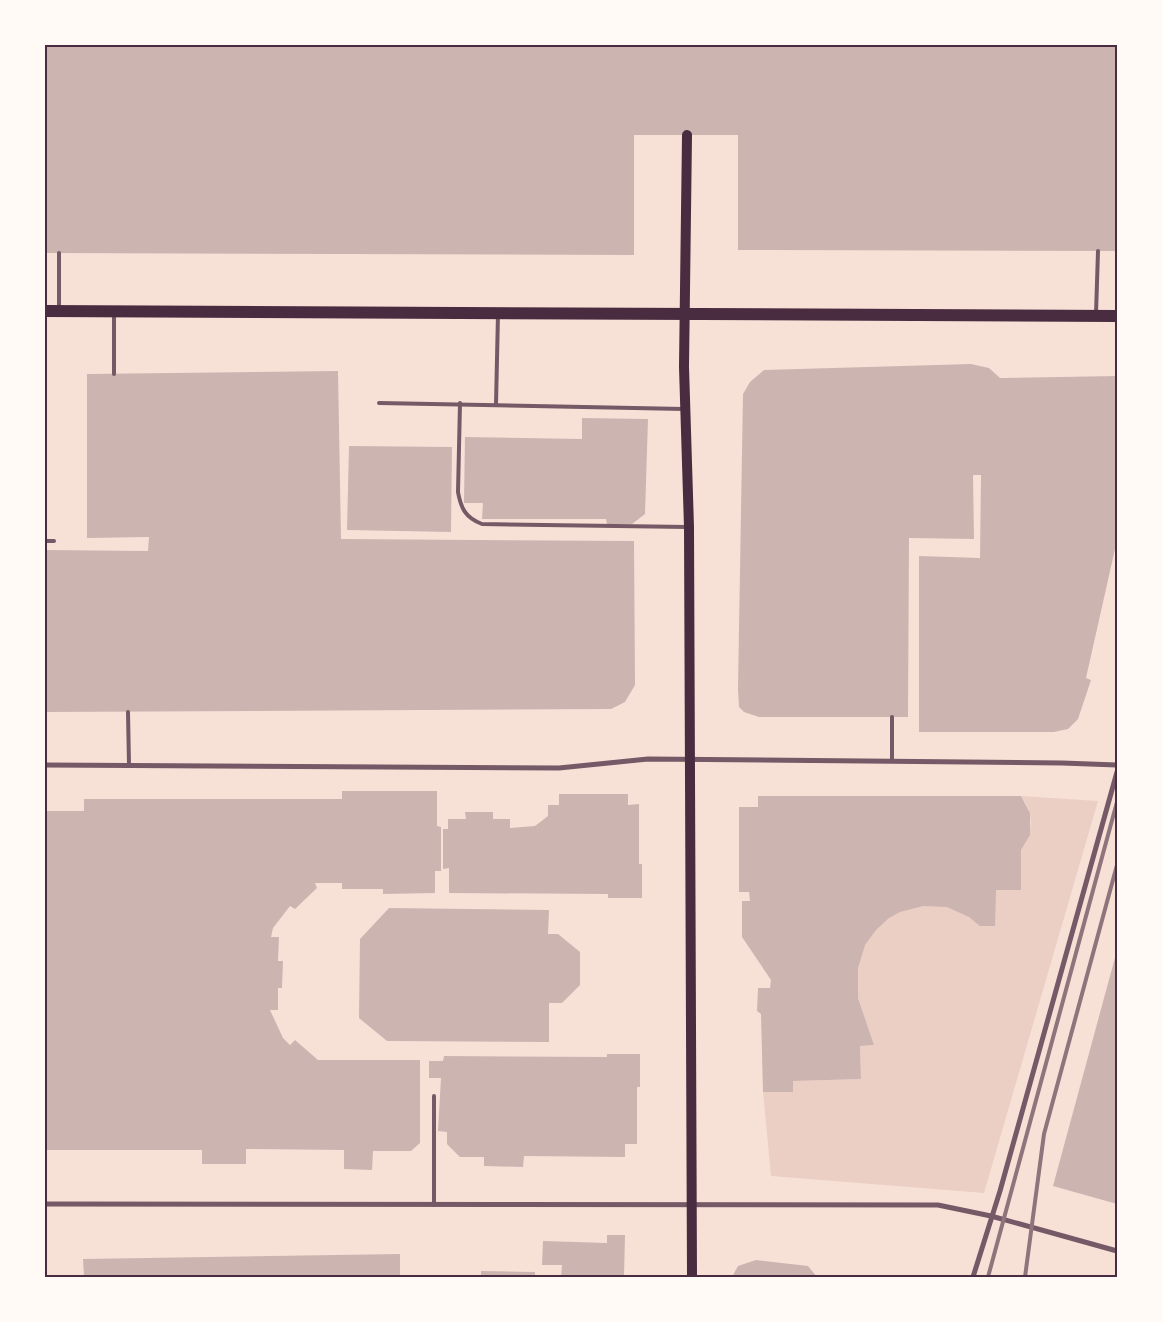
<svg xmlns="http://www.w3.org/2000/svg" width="1162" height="1322" font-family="Signika,sans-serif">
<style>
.green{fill:#ebcfc5}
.building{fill:#ccb4b1}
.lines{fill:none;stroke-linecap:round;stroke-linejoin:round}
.service{stroke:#755966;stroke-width:4}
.minor{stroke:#755966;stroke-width:5}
.secondary{stroke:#4a2c40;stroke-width:10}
.primary{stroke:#4a2c40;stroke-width:12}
.rail{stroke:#8f747c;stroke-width:4}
.neatline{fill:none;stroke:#4a2c40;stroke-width:2}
</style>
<rect width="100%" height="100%" fill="#f7e1d7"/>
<path class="green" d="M 1021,796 L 1098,801 L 984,1193 L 771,1176 L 763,1092 L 793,1092 L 793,1081 L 861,1079 L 860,1046 L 874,1045 L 858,998 L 858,968 L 772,968 L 1021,850 C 1033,830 1035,816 1021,796 Z"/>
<g class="building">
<polygon points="45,45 1117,45 1117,251 738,250 738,135 634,135 634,255 45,253"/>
<polygon points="971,364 989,368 1000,378 1117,376 1117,540 1086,678 1091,680 1078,719 1068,729 1054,732 919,732 919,556 980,558 981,475 973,475 974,539 909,538 908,717 759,717 744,712 739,707 738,689 743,394 750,382 764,370"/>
<polygon points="338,371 341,539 634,541 635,685 625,702 611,709 45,712 45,550 148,551 149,537 87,538 87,374"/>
<polygon points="582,418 648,419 645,514 632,524 607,524 606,519 482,519 483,503 464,503 465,437 582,439"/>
<polygon points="349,446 452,447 451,532 347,530"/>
<polygon points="342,791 437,791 437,826 441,827 441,871 435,871 435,893 383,894 383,889 342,889 342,883 315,883 317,888 295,909 290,906 273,928 271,937 279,937 278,961 283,961 282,988 278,988 278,1010 270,1010 283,1038 290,1045 295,1040 318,1060 420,1060 420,1143 411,1151 373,1151 372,1170 344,1169 344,1150 246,1149 246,1164 202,1164 202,1150 45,1150 45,811 84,811 84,799 342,799"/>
<polygon points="559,794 628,794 628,805 639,804 639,864 642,864 642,898 608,898 608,894 449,893 449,868 443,869 443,829 448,829 448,819 466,819 465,812 493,812 493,819 510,819 510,828 535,826 548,816 548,805 559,805"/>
<polygon points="758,796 1021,796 1030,813 1030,835 1021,850 1021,890 996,890 995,926 980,926 969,917 947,907 923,906 900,912 889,918 876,930 865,945 858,968 858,998 874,1045 860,1046 861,1079 793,1081 793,1092 763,1092 761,1014 757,1011 758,988 770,988 771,980 742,937 742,901 750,901 749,892 739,892 739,807 758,807"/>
<polygon points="389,908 549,910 548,934 558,934 580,952 580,985 562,1003 549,1003 549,1042 387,1041 359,1018 360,939"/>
<polygon points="1116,954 1117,954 1117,1204 1053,1186"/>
<polygon points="607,1054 640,1054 640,1087 637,1087 637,1144 625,1144 625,1157 524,1156 523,1167 484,1166 484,1157 460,1157 447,1144 447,1132 438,1131 441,1078 429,1078 429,1061 443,1061 444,1056 607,1057"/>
<polygon points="607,1235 625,1235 624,1277 561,1277 562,1265 542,1265 543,1241 607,1243"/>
<polygon points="400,1254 400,1277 84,1277 83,1259"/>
<polygon points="756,1260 808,1266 817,1277 732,1277 738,1266"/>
<polygon points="481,1271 535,1272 535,1277 481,1277"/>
</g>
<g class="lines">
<g class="service">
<polyline points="59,309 59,253"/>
<polyline points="114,314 114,374"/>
<polyline points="1096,314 1098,251"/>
<polyline points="379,403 684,409"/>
<path d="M 460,403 L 458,492 C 461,509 466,518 482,524 L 688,527"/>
<polyline points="496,404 498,314"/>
<polyline points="45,541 54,541"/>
<polyline points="128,712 129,765"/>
<polyline points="892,761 892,717"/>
<polyline points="434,1205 434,1096"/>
</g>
<g class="minor">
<polyline points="45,765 559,768 648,759 1062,763 1117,765"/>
<polyline points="45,1204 938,1205 991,1216 1117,1251"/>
<polyline points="973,1277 1000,1191 1117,772"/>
</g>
<polyline class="secondary" points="687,135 684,367 689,527 692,1277"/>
<polyline class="primary" points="45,311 1117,316"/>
<g class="rail">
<polyline points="988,1277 1117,802"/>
<polyline points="1025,1277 1044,1134 1117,865"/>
</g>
</g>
<rect width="1162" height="1322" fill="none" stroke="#fffaf5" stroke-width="92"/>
<rect x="46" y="46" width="1070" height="1230" class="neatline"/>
</svg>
